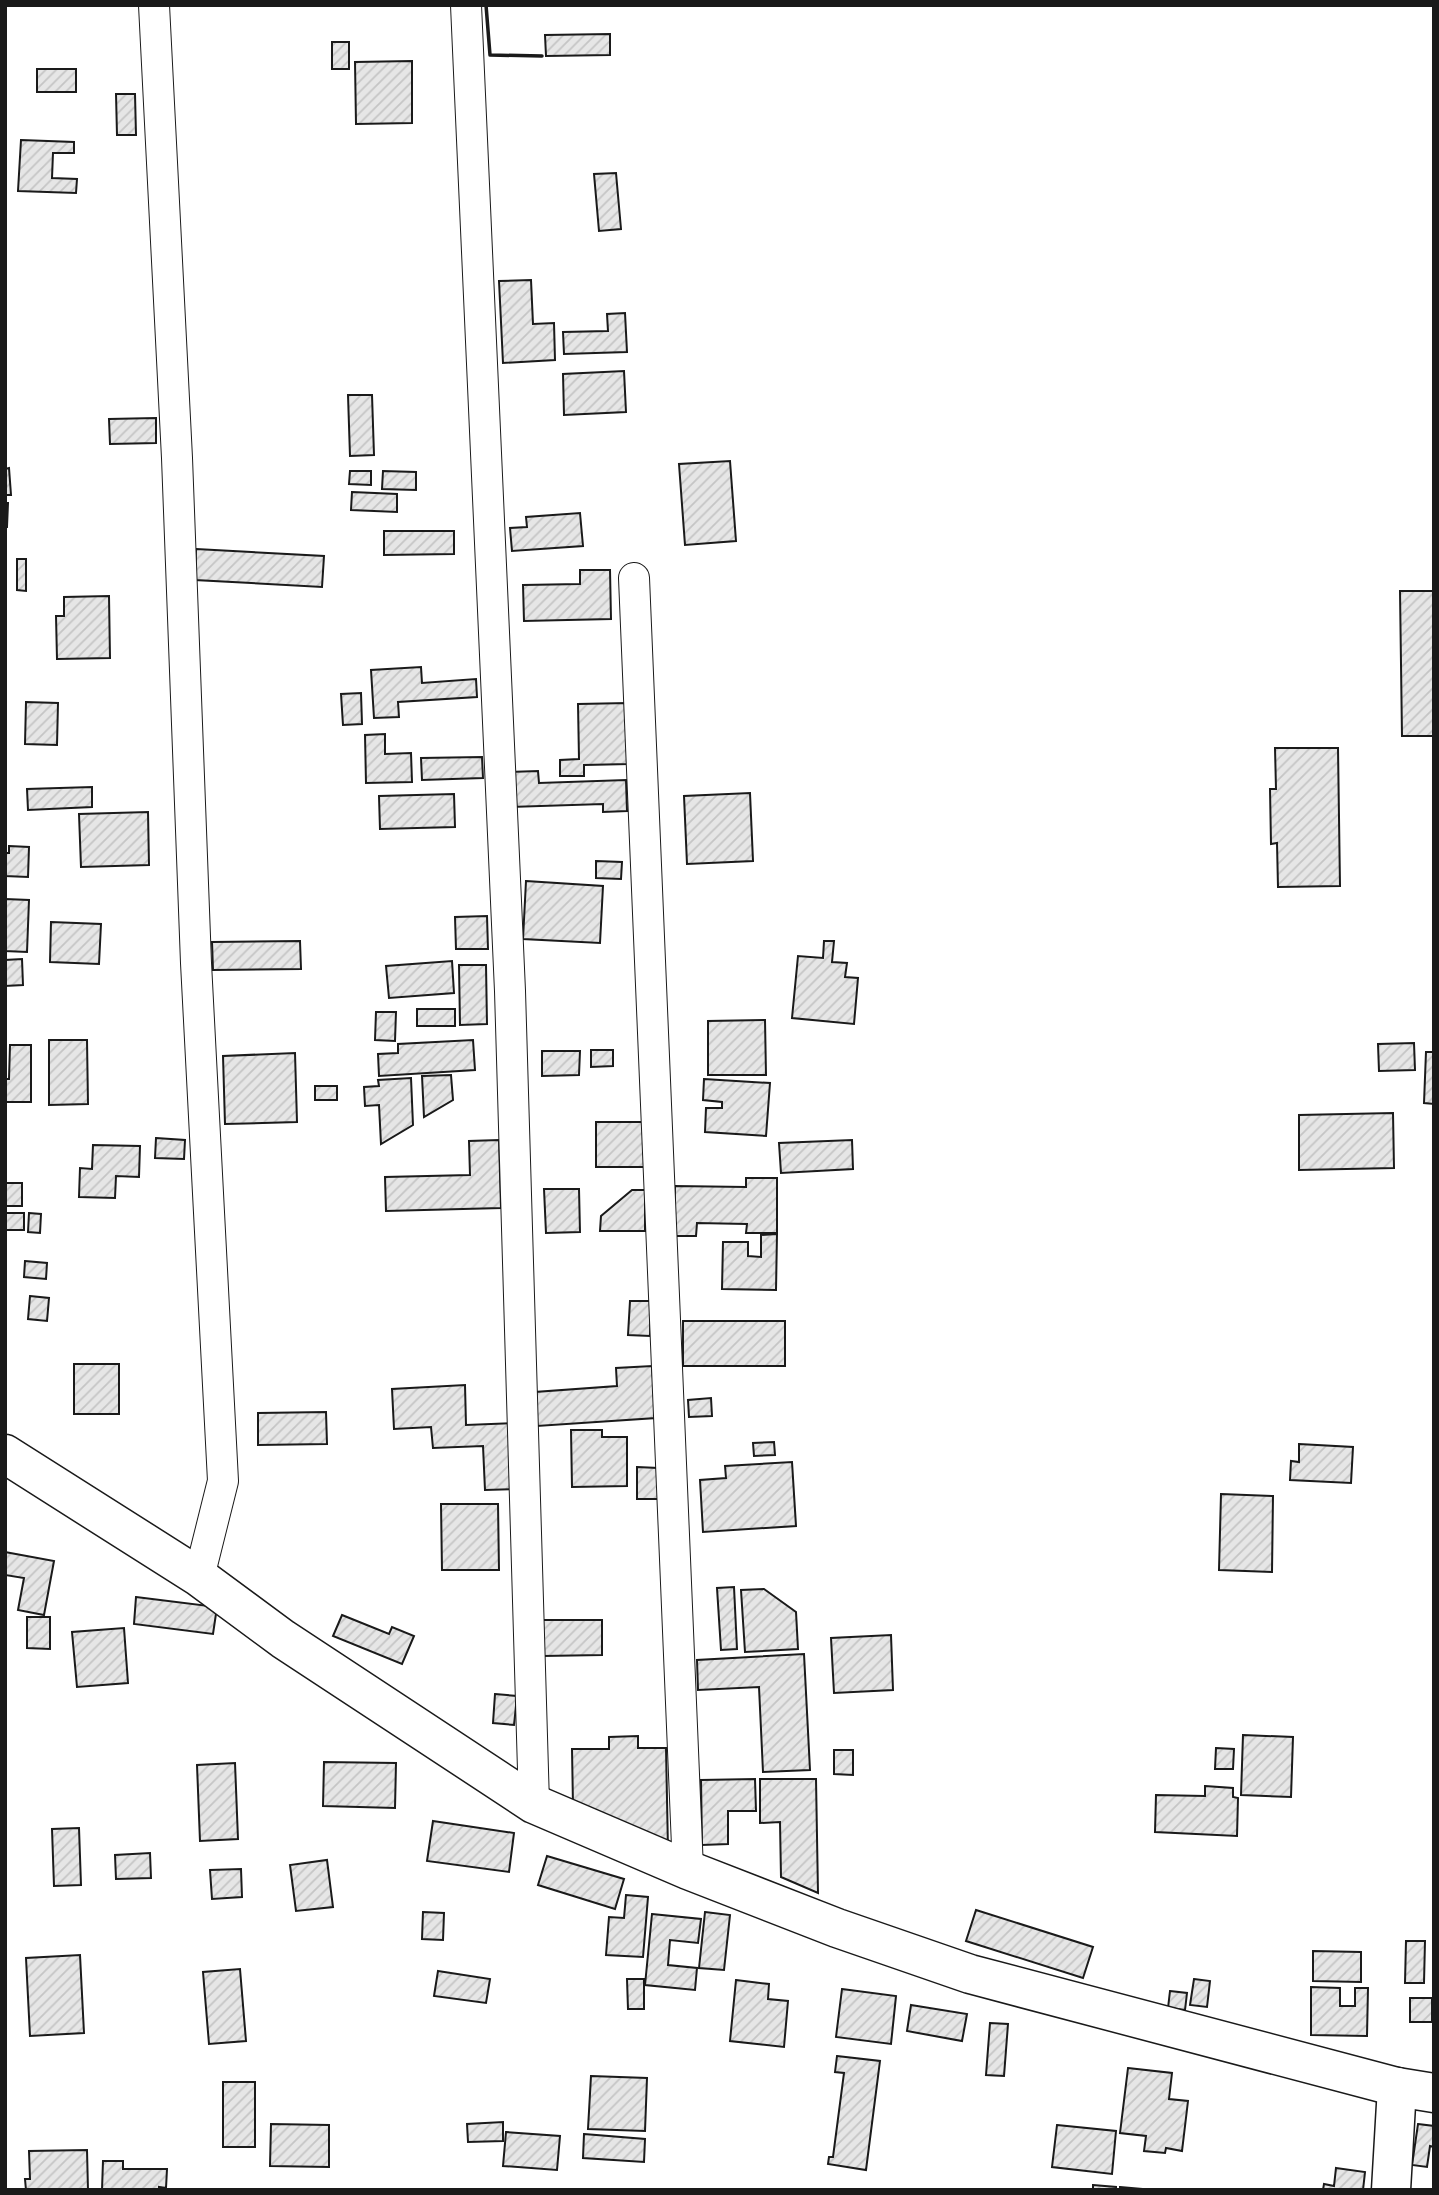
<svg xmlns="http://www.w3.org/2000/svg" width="1439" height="2195" font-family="'PT Sans',sans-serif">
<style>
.building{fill:url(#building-hatch);stroke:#1a1a1a;stroke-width:2}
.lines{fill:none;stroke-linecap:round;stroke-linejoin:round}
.street-casing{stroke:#1a1a1a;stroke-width:32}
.secondary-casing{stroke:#1a1a1a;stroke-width:41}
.street{stroke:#fff;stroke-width:30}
.secondary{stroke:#fff;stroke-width:38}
.wall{stroke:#1a1a1a;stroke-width:3.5}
</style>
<defs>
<pattern id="building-hatch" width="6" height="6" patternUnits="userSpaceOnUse" patternTransform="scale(1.75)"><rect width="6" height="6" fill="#e6e6e6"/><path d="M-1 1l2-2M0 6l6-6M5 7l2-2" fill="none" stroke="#c5c5c5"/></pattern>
</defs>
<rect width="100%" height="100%" fill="#fff"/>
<g class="building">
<polygon points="610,34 610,55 546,56 545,35"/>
<rect x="332" y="42" width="17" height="27"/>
<polygon points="412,61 412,123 356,124 355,62"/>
<rect x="37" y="69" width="39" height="23"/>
<polygon points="116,94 135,94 136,135 117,135"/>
<polygon points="21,140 74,142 74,153 53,153 52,178 77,179 76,193 18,191"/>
<polygon points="616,173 621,229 599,231 594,174"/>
<polygon points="531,280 533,324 554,323 555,360 503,363 499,281"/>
<polygon points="625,313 627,352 564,354 563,332 608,331 607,314"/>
<polygon points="624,371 626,412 564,415 563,374"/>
<polygon points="348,395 372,395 374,455 350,456"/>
<polygon points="156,418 156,443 110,444 109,419"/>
<polygon points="730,461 736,541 685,545 679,464"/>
<polygon points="9,468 11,495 5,495 5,469"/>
<polygon points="350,471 371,471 371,485 349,484"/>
<polygon points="383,471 416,472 416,490 382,489"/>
<polygon points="352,492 397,494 397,512 351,510"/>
<polygon points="5,503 8,503 7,527 5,527"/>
<polygon points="580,513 583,546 512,551 510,528 527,527 526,517"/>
<polygon points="384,531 454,531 454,554 384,555"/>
<polygon points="196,549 324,556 322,587 195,580"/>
<polygon points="17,559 26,559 26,591 17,590"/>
<polygon points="580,570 610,570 611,619 524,621 523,585 580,584"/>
<polygon points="1400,591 1434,591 1434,736 1402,736"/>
<polygon points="109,596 110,658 57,659 56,616 64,616 64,597"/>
<polygon points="421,667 422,683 476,679 477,697 398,702 399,717 374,718 371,670"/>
<polygon points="361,693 362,724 343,725 341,694"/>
<polygon points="26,702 58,703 57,745 25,744"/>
<polygon points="628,703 629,764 584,765 584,776 560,776 560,760 579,759 578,704"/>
<polygon points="385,734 385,754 411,753 412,782 366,783 365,735"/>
<polygon points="1275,748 1338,748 1340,886 1278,887 1277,843 1271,844 1270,789 1276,789"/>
<polygon points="482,757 483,778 422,780 421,758"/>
<polygon points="538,771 539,783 626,780 627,811 603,812 603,804 510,807 508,772"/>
<polygon points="92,787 92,807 28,810 27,789"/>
<polygon points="750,793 753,861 687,864 684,796"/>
<polygon points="454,794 455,827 380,829 379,796"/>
<polygon points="148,812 149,865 81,867 79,814"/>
<polygon points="9,846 29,847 28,877 5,876 5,853 9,853"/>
<polygon points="596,861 622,862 621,879 596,878"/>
<polygon points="526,881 603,886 600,943 523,939"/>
<polygon points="5,899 29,900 27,952 5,951"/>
<polygon points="487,916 488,949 456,949 455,917"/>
<polygon points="51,922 101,924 99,964 50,962"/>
<polygon points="300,941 301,969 213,970 212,942"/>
<polygon points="824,941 834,941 832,962 847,963 845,977 858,978 854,1024 792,1018 798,956 823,958"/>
<polygon points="22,959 23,985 5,986 5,960"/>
<polygon points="452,961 454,993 389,998 386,966"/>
<polygon points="459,965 486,965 487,1024 460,1025"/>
<rect x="417" y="1009" width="38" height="17"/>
<polygon points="376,1012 396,1012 395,1041 375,1040"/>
<polygon points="765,1020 766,1075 708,1075 708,1021"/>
<polygon points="49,1040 87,1040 88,1104 49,1105"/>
<polygon points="473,1040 475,1070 379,1076 378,1054 398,1053 398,1044"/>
<polygon points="1414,1043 1415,1070 1379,1071 1378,1044"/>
<polygon points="10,1045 31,1045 31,1102 5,1102 5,1079 9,1079"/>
<polygon points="591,1050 613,1050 613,1066 591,1067"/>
<polygon points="542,1051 580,1051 579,1075 542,1076"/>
<polygon points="1426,1052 1434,1052 1434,1104 1424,1103"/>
<polygon points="295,1053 297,1122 225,1124 223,1056"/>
<polygon points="451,1075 453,1100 424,1117 422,1076"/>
<polygon points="411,1078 413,1125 381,1144 379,1105 365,1106 364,1087 379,1086 378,1080"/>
<polygon points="704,1079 770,1083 766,1136 705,1132 706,1108 722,1108 722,1102 703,1100"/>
<rect x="315" y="1086" width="22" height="14"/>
<polygon points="1393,1113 1394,1168 1299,1170 1299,1115"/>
<rect x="596" y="1122" width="48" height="45"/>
<polygon points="156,1138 185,1140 184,1159 155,1158"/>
<polygon points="499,1140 501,1208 386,1211 385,1177 470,1175 469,1141"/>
<polygon points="852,1140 853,1169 781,1173 779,1143"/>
<polygon points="93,1145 140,1146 139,1177 116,1176 115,1198 79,1197 80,1168 92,1169"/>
<polygon points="746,1178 777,1178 777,1233 746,1233 747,1224 697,1223 696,1236 674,1236 675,1186 746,1187"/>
<rect x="5" y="1183" width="17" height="23"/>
<polygon points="544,1189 579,1189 580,1232 546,1233"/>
<polygon points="632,1190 645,1190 645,1231 600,1231 601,1216"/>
<rect x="5" y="1213" width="19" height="17"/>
<polygon points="29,1213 41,1214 40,1233 28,1232"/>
<polygon points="777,1234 776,1290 722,1289 723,1242 748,1242 748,1256 761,1257 761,1235"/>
<polygon points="25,1261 47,1263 46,1279 24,1277"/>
<polygon points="30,1296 49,1298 47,1321 28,1319"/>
<polygon points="630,1301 651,1301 650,1336 628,1335"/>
<rect x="683" y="1321" width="102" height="45"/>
<rect x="74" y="1364" width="45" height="50"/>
<polygon points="652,1366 656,1418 537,1426 535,1392 617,1386 616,1368"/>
<polygon points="465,1385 466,1425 515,1423 518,1489 485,1490 483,1446 433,1448 431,1427 394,1429 392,1389"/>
<polygon points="711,1398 712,1416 689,1417 688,1400"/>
<polygon points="326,1412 327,1444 258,1445 258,1413"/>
<polygon points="571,1430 602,1430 602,1437 627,1437 627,1486 572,1487"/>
<polygon points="774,1442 775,1455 754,1456 753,1443"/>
<polygon points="1299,1444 1353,1447 1351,1483 1290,1480 1291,1461 1299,1462"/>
<polygon points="792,1462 796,1526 703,1532 700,1480 726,1478 725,1466"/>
<polygon points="637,1467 658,1468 658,1499 637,1499"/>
<polygon points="1221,1494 1273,1496 1272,1572 1219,1570"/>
<polygon points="441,1504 498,1504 499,1570 442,1570"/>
<polygon points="5,1552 54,1561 44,1615 18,1610 24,1578 5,1575"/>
<polygon points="734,1587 737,1649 721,1650 717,1588"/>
<polygon points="764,1589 796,1612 798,1649 745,1652 741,1590"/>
<polygon points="136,1597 217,1607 213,1634 134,1624"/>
<polygon points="342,1615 389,1634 392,1627 414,1636 402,1664 333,1636"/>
<polygon points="27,1617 50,1617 50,1649 27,1648"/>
<polygon points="543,1620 602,1620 602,1655 543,1656"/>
<polygon points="124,1628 128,1683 77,1687 72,1632"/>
<polygon points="891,1635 893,1690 834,1693 831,1638"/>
<polygon points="804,1654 810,1770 763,1772 759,1687 698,1690 697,1660"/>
<polygon points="495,1694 517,1696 514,1725 493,1723"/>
<polygon points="1243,1735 1293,1737 1291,1797 1241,1795"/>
<polygon points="638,1736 638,1748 666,1748 668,1850 573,1806 572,1749 609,1749 609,1737"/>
<polygon points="1216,1748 1234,1749 1233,1769 1215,1769"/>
<polygon points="834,1750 853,1750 853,1775 834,1774"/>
<polygon points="324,1762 396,1763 395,1808 323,1806"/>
<polygon points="235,1763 238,1839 200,1841 197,1765"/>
<polygon points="755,1779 756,1811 728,1811 728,1844 702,1845 701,1780"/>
<polygon points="760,1779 816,1779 818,1893 781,1877 780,1822 760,1823"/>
<polygon points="1205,1786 1233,1788 1233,1797 1238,1798 1237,1836 1155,1832 1156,1795 1205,1796"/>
<polygon points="433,1821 514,1833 509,1872 427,1861"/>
<polygon points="79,1828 81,1885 54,1886 52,1829"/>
<polygon points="150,1853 151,1878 116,1879 115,1855"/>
<polygon points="547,1856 624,1879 615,1909 538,1885"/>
<polygon points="327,1860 333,1907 296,1911 290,1865"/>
<polygon points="241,1869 242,1897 212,1899 210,1870"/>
<polygon points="626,1895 648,1897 643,1957 606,1955 609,1917 624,1918"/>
<polygon points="976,1910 1093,1947 1083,1978 966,1941"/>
<polygon points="423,1912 444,1913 443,1940 422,1939"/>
<polygon points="705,1912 730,1915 724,1970 699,1968"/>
<polygon points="652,1914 701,1919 698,1943 670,1940 668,1965 697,1968 695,1990 645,1985"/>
<polygon points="1406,1941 1425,1941 1424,1983 1405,1983"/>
<polygon points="1313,1951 1361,1952 1361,1982 1313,1981"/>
<polygon points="80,1955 84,2033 30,2036 26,1958"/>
<polygon points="240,1969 246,2041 209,2044 203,1972"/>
<polygon points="438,1971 490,1979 486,2003 434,1996"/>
<polygon points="627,1979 644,1979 644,2009 628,2009"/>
<polygon points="1194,1979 1210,1981 1207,2007 1190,2005"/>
<polygon points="736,1980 769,1984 768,1999 788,2001 784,2047 730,2041"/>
<polygon points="1311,1987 1340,1988 1340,2006 1355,2006 1355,1988 1368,1988 1367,2036 1311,2035"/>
<polygon points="842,1989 896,1996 891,2044 836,2037"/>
<polygon points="1170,1991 1187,1993 1185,2010 1168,2008"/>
<rect x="1410" y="1998" width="22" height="24"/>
<polygon points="911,2005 967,2014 962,2041 907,2031"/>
<polygon points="990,2023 1008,2024 1004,2076 986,2075"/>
<polygon points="837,2056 880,2061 866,2170 828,2164 829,2157 833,2157 844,2073 835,2072"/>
<polygon points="1128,2068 1172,2073 1169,2099 1188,2101 1182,2151 1166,2148 1165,2153 1144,2151 1146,2136 1120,2133"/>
<polygon points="591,2076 647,2078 645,2131 588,2129"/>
<rect x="223" y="2082" width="32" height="65"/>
<polygon points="503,2122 503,2141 468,2142 467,2124"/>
<polygon points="271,2124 329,2125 329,2167 270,2166"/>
<polygon points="1418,2124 1434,2126 1434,2147 1430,2146 1427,2167 1412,2165"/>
<polygon points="1057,2125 1116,2131 1112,2174 1052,2167"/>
<polygon points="506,2132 560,2136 557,2170 503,2166"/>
<polygon points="584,2134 645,2139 644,2162 583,2158"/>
<polygon points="87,2150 88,2190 26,2190 25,2179 30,2179 29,2151"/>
<polygon points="103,2161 123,2161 123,2169 167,2169 166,2188 159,2187 159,2190 102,2190"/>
<polygon points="1336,2168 1365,2172 1363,2190 1323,2190 1324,2184 1334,2186"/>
<polygon points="1093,2185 1116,2187 1116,2190 1093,2190"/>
<polygon points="1120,2187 1154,2190 1120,2190"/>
</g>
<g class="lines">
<g class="street-casing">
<g id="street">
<polyline points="154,5 177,458 196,963 223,1481 199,1577"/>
<polyline points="466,5 510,991 534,1804"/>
<polyline points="634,578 688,1870"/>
</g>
</g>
<g class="secondary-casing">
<g id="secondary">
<polyline points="5,1454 199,1577 283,1639 534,1804 688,1870 837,1928 970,1974 1397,2087 1434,2093"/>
<polyline points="1391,2190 1397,2087"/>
</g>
</g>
<use href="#street" class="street"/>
<use href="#secondary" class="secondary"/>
<polyline class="wall" points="486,5 490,55 542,56"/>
</g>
<rect width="1439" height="2195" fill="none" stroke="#1a1a1a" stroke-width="14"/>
</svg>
